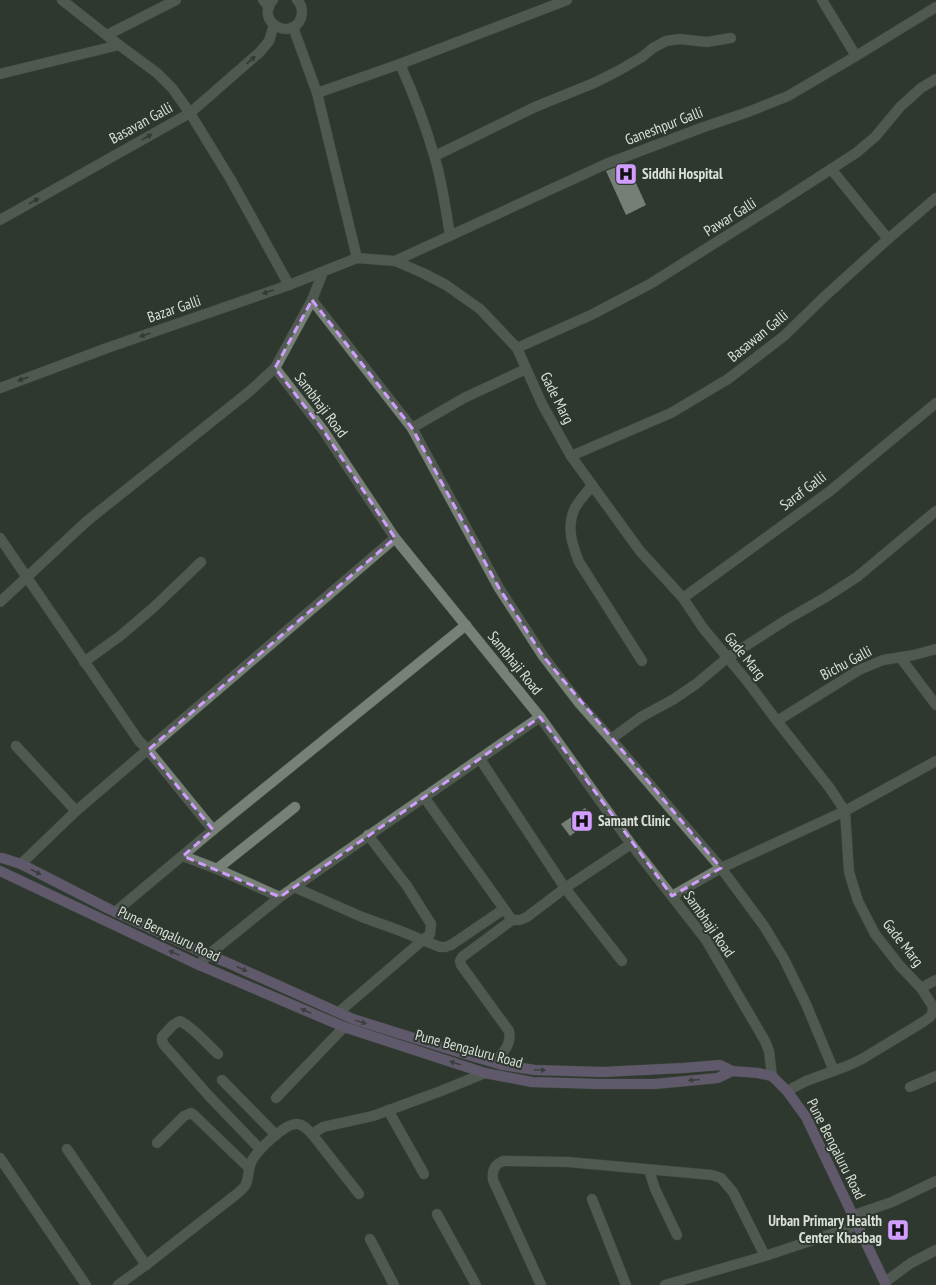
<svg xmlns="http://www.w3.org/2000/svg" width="936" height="1285" font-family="'PT Sans Narrow',sans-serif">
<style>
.building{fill:#cbd6cb}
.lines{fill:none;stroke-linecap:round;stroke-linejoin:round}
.street-casing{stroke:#4d554d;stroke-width:11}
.secondary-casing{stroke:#4d554d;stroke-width:11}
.primary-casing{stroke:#4d554d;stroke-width:11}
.street{stroke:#778177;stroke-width:10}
.secondary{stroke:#778177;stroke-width:10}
.primary{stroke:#9c82b5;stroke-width:10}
.oneway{fill:#363f36}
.oneway2{fill:#4a4a50}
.marked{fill:none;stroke:#d19dfe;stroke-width:3;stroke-dasharray:8 5;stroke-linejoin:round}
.labels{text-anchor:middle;stroke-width:4;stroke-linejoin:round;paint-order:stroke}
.street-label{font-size:15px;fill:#d9dfd9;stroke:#2f382f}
.poi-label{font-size:15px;font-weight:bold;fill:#d9dfd9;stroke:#2f382f;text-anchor:start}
</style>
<rect width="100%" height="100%" fill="#2f382f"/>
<g class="building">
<polygon points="627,163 646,205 626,215 606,171"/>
<polygon points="585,808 593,819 570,836 561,824"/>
</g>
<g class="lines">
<g class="street-casing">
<g id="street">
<polyline points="263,0 269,7"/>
<polyline points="822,0 856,56"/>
<polyline points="107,35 176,0"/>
<path d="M 400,64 C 413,93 425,124 434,155 C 442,181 446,209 450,236"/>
<polyline points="0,74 119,45"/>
<polyline points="317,93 400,64 567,0"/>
<polyline points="190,113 231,180 289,285"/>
<polyline points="435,156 535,107 594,83 618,71 642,57 653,48 666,41 680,39 707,42 731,38"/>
<polyline points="831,169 888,239"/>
<polyline points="395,261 606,164 701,128 748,112 788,96 856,56 936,7"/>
<polyline points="323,272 312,300 275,368 323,430 395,538 540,717 631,844 706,940 765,1041 769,1051 772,1076"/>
<polyline points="312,300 412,428 499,588 543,656 579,703 611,739 721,868 764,926 784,959 806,1004 834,1071"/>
<polyline points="517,348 591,315 650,284 777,204 856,153 875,137 900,107 921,88 936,79"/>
<polyline points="412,428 464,398 526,369"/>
<polyline points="571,456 671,413 728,379 784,336 823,298 888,239 936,198"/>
<path d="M 592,485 C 587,493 579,500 575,508 C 566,527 572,544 579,562 L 642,661"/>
<polyline points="0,538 139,741 148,750 213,830"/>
<polyline points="0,602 87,521 250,391 275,368"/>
<polyline points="900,657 936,705"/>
<polyline points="84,662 120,636 153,608 201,562"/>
<polyline points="777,721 859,670 883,660 914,655 936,649"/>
<polyline points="611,739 641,717 674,699 696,684 727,658 786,620 826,597 857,577 936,511"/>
<polyline points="16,746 76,811"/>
<polyline points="480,759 565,888 622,961"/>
<polyline points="424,797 512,920 520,920 527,917 565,888 631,844"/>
<polyline points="183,856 217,869 280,897"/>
<polyline points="21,864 76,811 395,538"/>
<polyline points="217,869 295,807"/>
<polyline points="294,887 362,917 398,930 440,947 445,947 451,945 504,909"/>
<polyline points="672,896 721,868 845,811 936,761"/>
<polyline points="115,912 213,830 466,625"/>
<polyline points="199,965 208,955 280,897 540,717"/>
<polyline points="921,988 936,980"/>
<polyline points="339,1012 430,934 431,924 407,886 368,835"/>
<path d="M 218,1054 C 207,1044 194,1028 180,1021 L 173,1025 L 162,1037 L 162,1041 L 164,1045 L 209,1096 L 260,1149"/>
<path d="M 495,1062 C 503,1052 512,1045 509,1031 L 461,965 L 460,961 L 462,957 L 512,920"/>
<polyline points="222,1080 276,1135"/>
<polyline points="910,1087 936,1076"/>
<polyline points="276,1098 344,1027"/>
<polyline points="388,1110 424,1174"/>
<polyline points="312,1134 323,1127 332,1125 373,1116 441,1091 485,1073"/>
<polyline points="157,1143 184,1116 191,1113 194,1115 249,1168"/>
<polyline points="67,1149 146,1265"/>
<polyline points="0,1158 86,1285"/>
<polyline points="649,1170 655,1189 677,1235"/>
<polyline points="592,1199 626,1285"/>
<polyline points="437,1214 476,1285"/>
<polyline points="854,1215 892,1202 936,1181"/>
<polyline points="370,1239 394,1285"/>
<polyline points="885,1282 911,1263 936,1250"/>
<path d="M 118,1285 L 146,1265 L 238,1193 C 241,1190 245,1187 246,1184 C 249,1177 248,1169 251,1163 C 255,1152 285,1123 297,1124 C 303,1124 308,1130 312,1134 L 359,1194"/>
<path d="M 541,1285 L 493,1180 C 492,1170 494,1165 503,1161 L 568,1162 L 712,1175 L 721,1178 L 733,1192 L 765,1256"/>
<polyline points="665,1285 765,1256 858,1225"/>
</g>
</g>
<g class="secondary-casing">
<g id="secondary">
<polyline points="62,0 119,45 157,73 172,88 190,113"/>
<path d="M 273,0 C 254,22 292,42 301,18 C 303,11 302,5 297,0"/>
<polyline points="293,27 317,93 357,258"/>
<polyline points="0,220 190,113 260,52 269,41 274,25"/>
<polyline points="0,388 107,348 289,285 357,258 395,261 423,273 446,285 480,309 517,348 542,404 571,456 640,551 683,598 703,628 747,681 777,721 829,787 845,811 849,872 858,901 875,934 900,966 921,988 932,1005 933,1012 930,1017 923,1022 862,1059 847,1066 806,1081 787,1091"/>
<polyline points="683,598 830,491 936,403"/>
</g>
</g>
<g class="primary-casing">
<g id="primary">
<polyline points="0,858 2,858 21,864 109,909 208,955 226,962 353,1019 455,1051 502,1065 535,1070 603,1072 683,1068 720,1065 732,1071"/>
<polyline points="0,871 199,965 344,1027 485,1073 532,1082 598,1084 655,1084 718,1078 732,1071 758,1073 772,1076 787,1091 806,1117 886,1285"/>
</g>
</g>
<use href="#street" class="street"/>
<use href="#secondary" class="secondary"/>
<use href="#primary" class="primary"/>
</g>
<defs><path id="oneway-solid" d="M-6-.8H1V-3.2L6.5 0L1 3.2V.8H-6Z"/></defs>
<g class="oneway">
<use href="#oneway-solid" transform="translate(251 60) rotate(-41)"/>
<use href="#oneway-solid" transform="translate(147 137) rotate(-29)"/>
<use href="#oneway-solid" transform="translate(34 201) rotate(-29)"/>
<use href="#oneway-solid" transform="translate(268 292) rotate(161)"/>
<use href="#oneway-solid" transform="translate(145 335) rotate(161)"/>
<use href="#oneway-solid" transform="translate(23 379) rotate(160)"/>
</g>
<g class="oneway2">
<use href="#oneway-solid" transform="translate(36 872) rotate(27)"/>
<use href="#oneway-solid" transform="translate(174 953) rotate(-155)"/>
<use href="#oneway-solid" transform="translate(242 969) rotate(24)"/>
<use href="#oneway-solid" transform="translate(306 1011) rotate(-157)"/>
<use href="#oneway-solid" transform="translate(361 1022) rotate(17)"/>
<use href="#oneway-solid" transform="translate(455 1063) rotate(-163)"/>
<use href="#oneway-solid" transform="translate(540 1070) rotate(3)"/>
<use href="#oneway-solid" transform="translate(694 1080) rotate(175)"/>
</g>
<path d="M0 0H936V1285H0ZM 312,300 L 412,428 L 499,588 L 543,656 L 721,868 L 672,896 L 540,717 L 280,897 L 183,856 L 213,830 L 148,750 L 395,538 L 323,430 L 275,368 Z" fill="#2f382f" fill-opacity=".55" fill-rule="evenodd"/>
<path class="marked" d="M 312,300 L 412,428 L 499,588 L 543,656 L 721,868 L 672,896 L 540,717 L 280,897 L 183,856 L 213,830 L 148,750 L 395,538 L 323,430 L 275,368 Z"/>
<defs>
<g id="hospital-square" transform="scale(1.15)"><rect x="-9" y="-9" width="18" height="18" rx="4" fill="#d19dfe" stroke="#2f382f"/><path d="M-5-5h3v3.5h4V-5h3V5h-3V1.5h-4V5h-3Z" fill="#111"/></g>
</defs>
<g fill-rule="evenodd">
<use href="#hospital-square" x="626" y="174"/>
<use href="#hospital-square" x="582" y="821"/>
<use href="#hospital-square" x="898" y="1230"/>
</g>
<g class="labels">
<g class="street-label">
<text transform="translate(141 123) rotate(-29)" y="5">Basavan Galli</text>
<text transform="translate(664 126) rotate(-21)" y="5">Ganeshpur Galli</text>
<text transform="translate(730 217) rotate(-32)" y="5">Pawar Galli</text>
<text transform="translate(174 309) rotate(-19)" y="5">Bazar Galli</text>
<text transform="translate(758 336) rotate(-39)" y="5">Basawan Galli</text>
<text transform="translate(557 398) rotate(63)" y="5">Gade Marg</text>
<text transform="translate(321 405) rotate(53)" y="5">Sambhaji Road</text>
<text transform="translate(803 491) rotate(-37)" y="5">Saraf Galli</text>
<text transform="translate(745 656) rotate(51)" y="5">Gade Marg</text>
<text transform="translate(515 663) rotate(51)" y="5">Sambhaji Road</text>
<text transform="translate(846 663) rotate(-28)" y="5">Bichu Galli</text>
<text transform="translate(709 924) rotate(55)" y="5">Sambhaji Road</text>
<text transform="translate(169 934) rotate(25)" y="5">Pune Bengaluru Road</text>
<text transform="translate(903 943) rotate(52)" y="5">Gade Marg</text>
<text transform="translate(469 1049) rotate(15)" y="5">Pune Bengaluru Road</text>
<text transform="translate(836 1149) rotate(63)" y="5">Pune Bengaluru Road</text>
</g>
<g class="poi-label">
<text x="642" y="179">Siddhi Hospital</text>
<text x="598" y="826">Samant Clinic</text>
<text x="882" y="1226" text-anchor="end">Urban Primary Health<tspan x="882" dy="17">Center Khasbag</tspan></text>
</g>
</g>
</svg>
